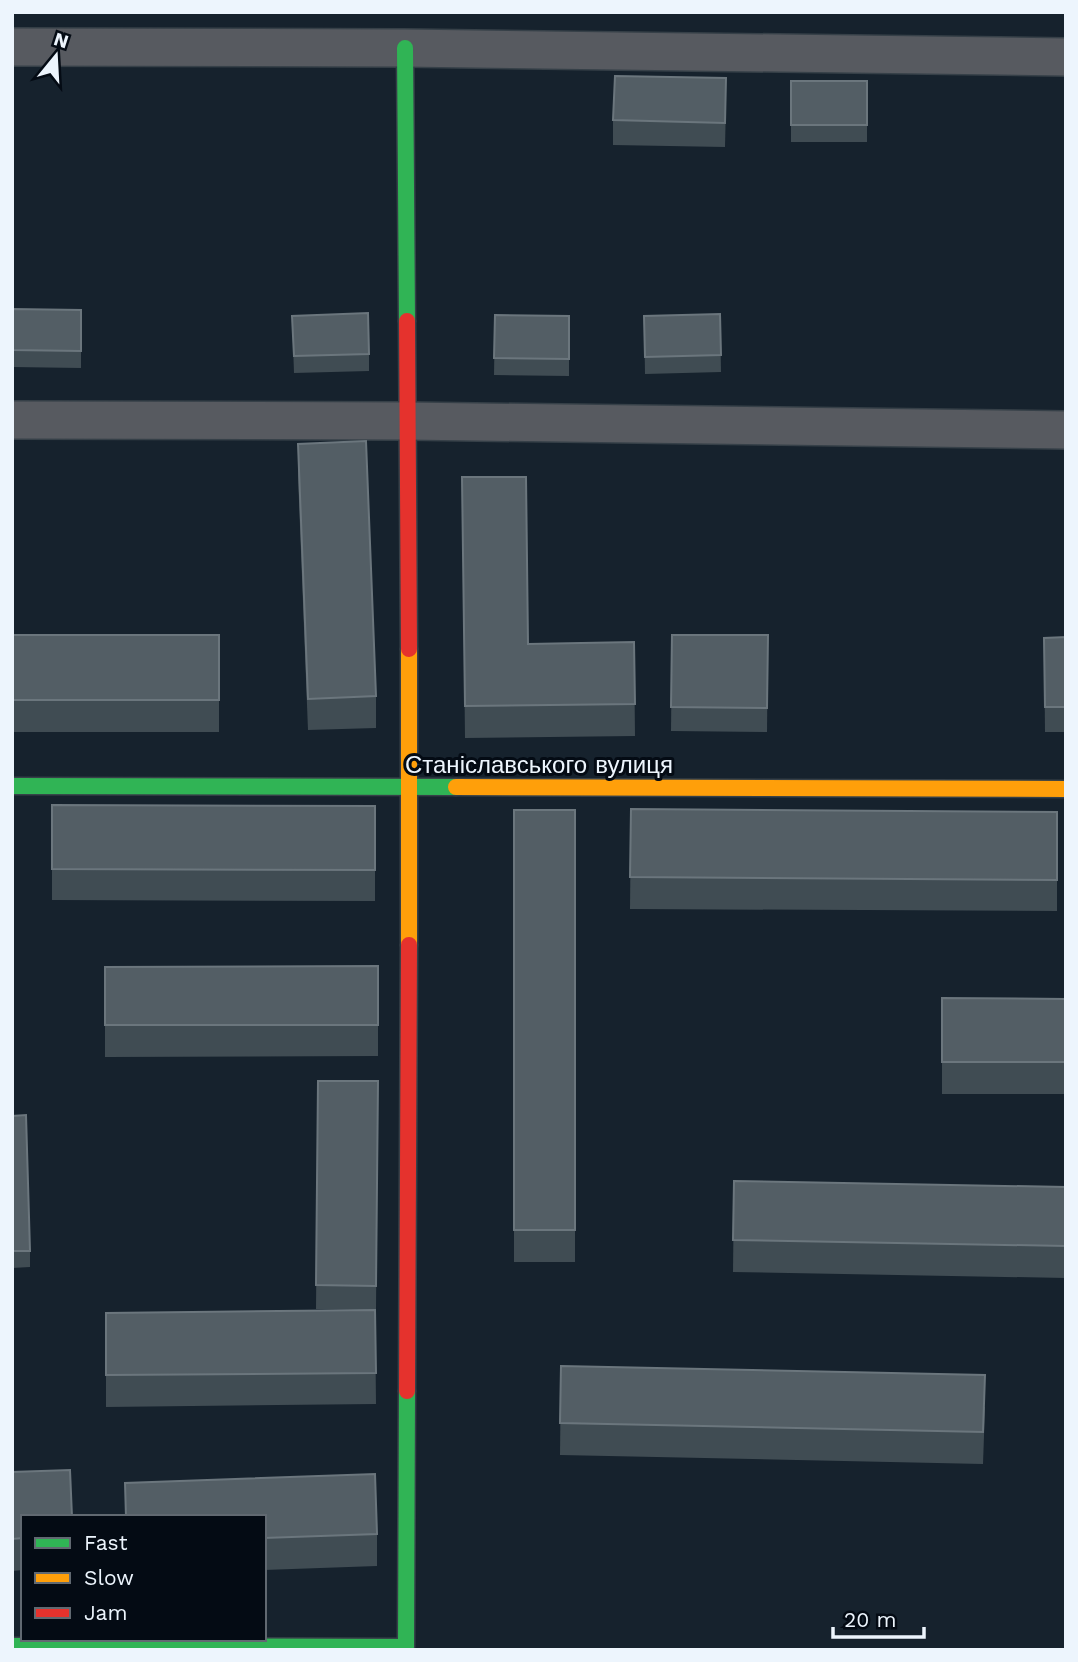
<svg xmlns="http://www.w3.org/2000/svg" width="1078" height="1662" font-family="'Work Sans',sans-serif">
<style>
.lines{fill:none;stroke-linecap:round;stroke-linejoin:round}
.street-casing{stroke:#364048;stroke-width:40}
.fast-casing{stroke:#364048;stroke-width:19}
.slow-casing{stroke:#364048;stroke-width:19}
.jam-casing{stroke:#364048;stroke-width:19}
.street{stroke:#575a60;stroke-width:37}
.fast{stroke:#30b455;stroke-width:16}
.slow{stroke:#ff9f0a;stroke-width:16}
.jam{stroke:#e5322d;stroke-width:16}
.wall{fill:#404c53}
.building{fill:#535e65;stroke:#6b767d;stroke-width:2}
.labels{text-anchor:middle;stroke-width:6;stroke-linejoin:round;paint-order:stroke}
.street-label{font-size:24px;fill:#edf5fd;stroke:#040b14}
</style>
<rect width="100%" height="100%" fill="#16222d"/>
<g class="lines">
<g class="street-casing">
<g id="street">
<polyline points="12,47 405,48 1066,57"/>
<polyline points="12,420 408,421 1066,430"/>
</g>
</g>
<g class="fast-casing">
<g id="fast">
<polyline points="405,48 407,321"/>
<polyline points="12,786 456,787"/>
<polyline points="12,1646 406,1647 407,1391"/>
</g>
</g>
<g class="slow-casing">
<g id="slow">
<polyline points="409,649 409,945"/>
<polyline points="456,787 1066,789"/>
</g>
</g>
<g class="jam-casing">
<g id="jam">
<polyline points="407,321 409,649"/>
<polyline points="407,1391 409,945"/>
</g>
</g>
<use href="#street" class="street"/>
<use href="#fast" class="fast"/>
<use href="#slow" class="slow"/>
<use href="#jam" class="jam"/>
</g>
<g class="wall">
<rect x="791" y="81" width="76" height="61"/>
<polygon points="726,103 725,147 613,145 613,120"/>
<polygon points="12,309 81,310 81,368 12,367"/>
<polygon points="720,314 721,372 645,374 644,316"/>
<polygon points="495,315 569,316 569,376 494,375"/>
<polygon points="292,316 369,354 369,371 294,373"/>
<polygon points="298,444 376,696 376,728 308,730 298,476"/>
<polygon points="462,477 528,644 634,642 635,736 465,738"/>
<rect x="12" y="635" width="207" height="97"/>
<polygon points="672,635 768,635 767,732 671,731"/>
<polygon points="1066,637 1066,732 1045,732 1044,638"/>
<polygon points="52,805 375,806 375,901 52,900"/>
<polygon points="631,809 1057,812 1057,911 630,909"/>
<rect x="514" y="810" width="61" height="452"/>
<polygon points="378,966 378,1056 105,1057 105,967"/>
<polygon points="942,998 1066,999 1066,1094 942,1094"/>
<polygon points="318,1081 378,1081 376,1310 375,1310 376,1404 106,1407 106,1313 369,1310 316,1309"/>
<polygon points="12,1116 30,1251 30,1267 12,1268"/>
<polygon points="734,1181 1066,1187 1066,1278 733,1272"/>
<polygon points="561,1366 985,1407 983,1464 560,1455"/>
<polygon points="12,1472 23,1517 23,1570 12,1571"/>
<polygon points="125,1483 377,1534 377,1566 264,1570 264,1517 125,1517"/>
</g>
<g class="building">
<polygon points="615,76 726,78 725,123 613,120"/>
<rect x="791" y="81" width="76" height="44"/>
<polygon points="12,309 81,310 81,351 12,350"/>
<polygon points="368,313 369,354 294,356 292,316"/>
<polygon points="720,314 721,355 645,357 644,316"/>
<polygon points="495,315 569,316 569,359 494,358"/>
<polygon points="366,441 376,696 308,699 298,444"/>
<polygon points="462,477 526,477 528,644 634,642 635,704 465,706"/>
<rect x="12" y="635" width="207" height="65"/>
<polygon points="672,635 768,635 767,708 671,707"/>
<polygon points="1066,637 1066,707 1045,707 1044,638"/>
<polygon points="52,805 375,806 375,870 52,869"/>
<polygon points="631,809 1057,812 1057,880 630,877"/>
<rect x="514" y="810" width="61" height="420"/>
<polygon points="378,966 378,1025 105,1025 105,967"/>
<polygon points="942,998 1066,999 1066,1062 942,1062"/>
<polygon points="318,1081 378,1081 376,1286 316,1285"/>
<polygon points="26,1115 30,1251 12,1251 12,1116"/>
<polygon points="734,1181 1066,1187 1066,1246 733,1240"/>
<polygon points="375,1310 376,1373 106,1375 106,1313"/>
<polygon points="561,1366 985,1375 983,1432 560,1423"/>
<polygon points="70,1470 72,1517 23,1517 23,1538 12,1539 12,1472"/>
<polygon points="375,1474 377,1534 264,1538 264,1517 126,1517 125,1483"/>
</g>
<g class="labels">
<g class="street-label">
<text x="539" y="773">Станіславського вулиця</text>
</g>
</g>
<rect width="1078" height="1662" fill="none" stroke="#edf5fd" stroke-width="28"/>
<rect x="21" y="1515" width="245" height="126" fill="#040b14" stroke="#616971" stroke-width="2"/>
<rect x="35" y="1538" width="35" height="10" fill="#30b455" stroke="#616971" stroke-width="2"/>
<text x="84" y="1550" font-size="21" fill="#edf5fd">Fast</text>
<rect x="35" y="1573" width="35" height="10" fill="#ff9f0a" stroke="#616971" stroke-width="2"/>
<text x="84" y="1585" font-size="21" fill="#edf5fd">Slow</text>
<rect x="35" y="1608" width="35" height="10" fill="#e5322d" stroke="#616971" stroke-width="2"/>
<text x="84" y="1620" font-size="21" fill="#edf5fd">Jam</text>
<g transform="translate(56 56) rotate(18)" stroke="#040b14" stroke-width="5" paint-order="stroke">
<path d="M0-5L12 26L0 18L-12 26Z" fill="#edf5fd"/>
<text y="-10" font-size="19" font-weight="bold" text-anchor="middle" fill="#edf5fd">N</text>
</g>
<path d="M833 1627v10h91v-10" fill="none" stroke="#edf5fd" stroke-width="3.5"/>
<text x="844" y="1627" font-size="21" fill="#edf5fd" stroke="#040b14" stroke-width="5" paint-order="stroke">20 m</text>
</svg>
